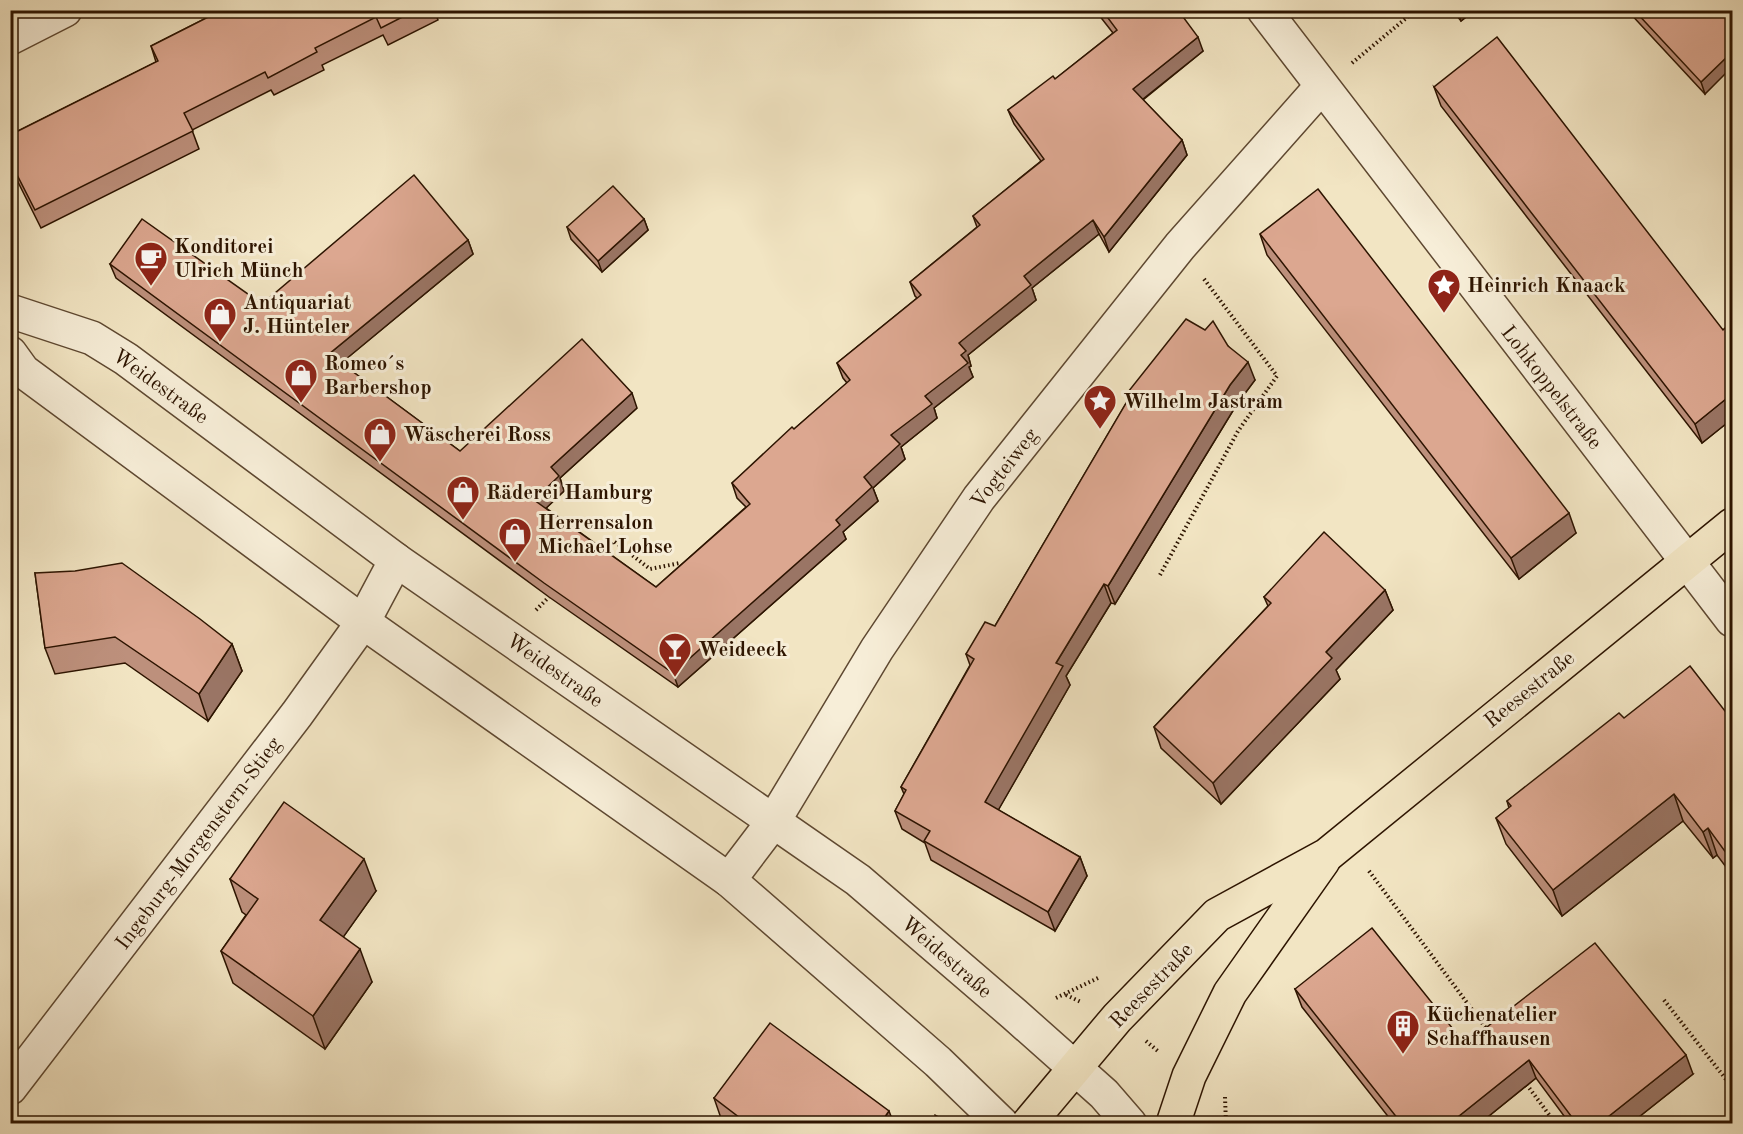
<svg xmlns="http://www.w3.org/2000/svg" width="1743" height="1134" font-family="'Old Standard TT',serif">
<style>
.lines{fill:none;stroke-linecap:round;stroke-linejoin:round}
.minor-casing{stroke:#5e4831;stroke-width:36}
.major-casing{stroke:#2d1400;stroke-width:36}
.path{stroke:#2d1400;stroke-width:4;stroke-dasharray:1.5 3;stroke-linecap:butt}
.minor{stroke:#f7eed8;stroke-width:33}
.major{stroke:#f2e5c3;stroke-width:33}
.wall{fill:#bd907c;stroke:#2d1400;stroke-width:1.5}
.shaded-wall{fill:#9a7565;stroke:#2d1400;stroke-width:1.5}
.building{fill:#dca790;stroke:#2d1400;stroke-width:1.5}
.labels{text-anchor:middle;stroke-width:6;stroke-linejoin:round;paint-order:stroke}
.poi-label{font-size:21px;font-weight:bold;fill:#2d1400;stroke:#f7eed8;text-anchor:start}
.street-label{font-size:21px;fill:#2d1400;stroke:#f7eed8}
</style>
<rect width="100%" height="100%" fill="#f2e5c3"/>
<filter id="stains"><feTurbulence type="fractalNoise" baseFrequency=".00333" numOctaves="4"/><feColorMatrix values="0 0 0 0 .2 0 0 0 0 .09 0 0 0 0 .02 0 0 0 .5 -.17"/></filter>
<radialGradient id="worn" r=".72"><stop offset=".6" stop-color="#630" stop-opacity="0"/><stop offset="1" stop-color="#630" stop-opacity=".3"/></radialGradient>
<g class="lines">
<g class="minor-casing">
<g id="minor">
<polyline points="1264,10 1732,620"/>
<polyline points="10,38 65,10"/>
<polyline points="10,311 92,338 126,359 396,560 858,880 1014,1014 1104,1094 1130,1124"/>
<polyline points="10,353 23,371 363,622 729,880 938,1062 1002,1124"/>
<polyline points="729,880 773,822 877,649 979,498 1180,246 1321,87"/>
<polyline points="10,1088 297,714 363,622 396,560"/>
</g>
</g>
<g class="major-casing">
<g id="major">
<polyline points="1028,1124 1117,1018 1217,915 1327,855 1732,525"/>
<polyline points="1173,1124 1189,1076 1230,993 1323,861"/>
</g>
</g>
<g class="path">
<polyline points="1352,63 1416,10"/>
<polyline points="602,553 614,541 650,569 680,563"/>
<polyline points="1160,575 1238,431 1277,376 1204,279"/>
<polyline points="536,610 549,597"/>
<polyline points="10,648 12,654"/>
<polyline points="1369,871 1488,1031"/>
<polyline points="1066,995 1081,1002"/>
<polyline points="1056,998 1098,978"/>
<polyline points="1664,1000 1732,1087"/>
<polyline points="1146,1041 1159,1052"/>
<polyline points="1524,1081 1556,1124"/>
<polyline points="1225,1097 1226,1124"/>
<polyline points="931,1124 937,1114"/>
</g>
<use href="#minor" class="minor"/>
<use href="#major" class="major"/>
</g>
<g class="wall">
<polygon points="222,10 434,10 438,20 388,45 383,35 322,65 324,70 274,95 271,90 192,130 199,149 41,228 10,166 10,135 156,62 151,46"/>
<polygon points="1095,10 1178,10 1203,51 1143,100 1182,140 1187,155 1109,252 1099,234 1032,288 1036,300 968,355 971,366 969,367 973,377 934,408 937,418 901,447 905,459 873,488 878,501 843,532 846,539 678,687 549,597 116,278 110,264 262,304 468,240 473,254 341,363 460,451 637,408 560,478 564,491 546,508 656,587 746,507 737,498 732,483 847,383 843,378 837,363 917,298 915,296 910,282 977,227 973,216 1041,161 1014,124 1008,110 1055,79 1113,33"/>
<polygon points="1452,10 1475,10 1461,21"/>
<polygon points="1627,10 1732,10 1705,94"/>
<polygon points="1434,87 1723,330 1732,322 1732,419 1702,443 1441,106"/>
<polygon points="644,219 648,230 602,272 571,239 567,227"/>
<polygon points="1260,234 1576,533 1519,579 1267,255"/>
<polygon points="1228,346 1255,380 1237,404 1115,604 1111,603 1066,676 1070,685 998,810 1080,857 1087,876 1055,931 931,860 925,843 902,829 895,811 904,794 901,787 970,665 966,654 995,626 1130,397 1128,392"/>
<polygon points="35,573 232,644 242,671 208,721 125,663 55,674 45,648"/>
<polygon points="1385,590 1393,610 1336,670 1340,679 1221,804 1161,748 1154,727 1268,606 1264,597"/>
<polygon points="1624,718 1732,720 1732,875 1717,855 1713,858 1683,821 1562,916 1506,844 1496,818 1509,808 1507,801"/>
<polygon points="230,879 376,891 343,937 372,982 325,1049 233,983 221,951 246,915 242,912"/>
<polygon points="1295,989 1465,1044 1693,1074 1630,1124 1570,1124 1536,1078 1479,1124 1394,1124 1302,1007"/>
<polygon points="714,1098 894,1124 723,1124"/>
</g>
<g class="shaded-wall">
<polygon points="1361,10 1369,10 1363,15"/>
<polygon points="1457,10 1475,10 1461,21"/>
<polygon points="1198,37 1203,51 1138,103 1133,89"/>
<polygon points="1732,52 1732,67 1705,94 1701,82"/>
<polygon points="1182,140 1187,155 1109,252 1104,237"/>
<polygon points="644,219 648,230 602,272 598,261"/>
<polygon points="1093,220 1099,234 1032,288 1036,300 968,355 971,366 969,367 973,377 934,408 937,418 901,447 905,459 873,488 878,501 843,532 846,539 678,687 673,673 836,520 891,435 961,355 959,343 1024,276"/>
<polygon points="468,240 473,254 334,369 329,354"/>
<polygon points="1248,362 1255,380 1237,404 1115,604 1108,586 1230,385"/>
<polygon points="632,393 637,408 560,478 564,491 540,514 534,500 551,467"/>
<polygon points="1732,394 1732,419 1702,443 1695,424"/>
<polygon points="1569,513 1576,533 1519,579 1511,558"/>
<polygon points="1104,584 1111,603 1066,676 1070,685 992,821 985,802 1056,663"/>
<polygon points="1385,590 1393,610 1336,670 1340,679 1221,804 1213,783 1326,652"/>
<polygon points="232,644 242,671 208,721 199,694"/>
<polygon points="1674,794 1683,821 1562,916 1553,890"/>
<polygon points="1708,828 1717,855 1713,858 1703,832"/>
<polygon points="1080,857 1087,876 1055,931 1048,912"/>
<polygon points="364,859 376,891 332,953 320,920"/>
<polygon points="360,949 372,982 325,1049 313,1016"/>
<polygon points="1686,1055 1693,1074 1630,1124 1599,1124"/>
<polygon points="1529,1060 1536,1078 1479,1124 1449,1124"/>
<polygon points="889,1111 894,1124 880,1124"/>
</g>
<g class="building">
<polygon points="222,10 416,10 381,28 376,17 315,48 317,52 268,78 265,72 184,113 193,131 35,210 10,161 10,135 158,61 151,46"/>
<polygon points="1102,10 1178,10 1198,37 1133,89 1182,140 1104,237 1093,220 1024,276 1031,285 959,343 966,351 961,355 968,363 925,396 932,404 891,435 900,444 864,477 872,487 836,520 840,525 673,673 544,583 110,264 142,219 262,304 414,175 468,240 329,354 460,451 582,339 632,393 551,467 559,476 534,500 656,587 750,504 732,483 792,427 794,429 850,380 837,363 921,295 910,282 980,225 973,216 1044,159 1008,110 1053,76 1055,79 1117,30"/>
<polygon points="1634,10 1732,10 1732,52 1701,82"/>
<polygon points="1497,37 1723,330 1732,322 1732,394 1695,424 1434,87"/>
<polygon points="613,186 644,219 598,261 567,227"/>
<polygon points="1318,189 1569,513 1511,558 1260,234"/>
<polygon points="1186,319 1205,330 1213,321 1228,346 1248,362 1230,385 1108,586 1104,584 1056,663 1063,666 985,802 1080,857 1048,912 924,841 930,831 895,811 906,790 901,787 974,659 966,654 985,622 995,626 1132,393 1128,392"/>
<polygon points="1324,532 1385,590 1326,652 1332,658 1213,783 1154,727 1271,603 1264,597"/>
<polygon points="122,563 200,619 232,644 199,694 115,637 45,648 35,573 75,571"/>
<polygon points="1690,666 1732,720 1732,861 1708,828 1703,832 1674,794 1553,890 1496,818 1511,806 1507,801 1619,713 1624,718"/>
<polygon points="284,802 364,859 320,920 360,949 313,1016 221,951 258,899 230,879"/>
<polygon points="1372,928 1465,1044 1595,943 1686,1055 1599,1124 1577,1124 1529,1060 1449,1124 1402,1124 1295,989"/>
<polygon points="770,1023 889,1111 880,1124 748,1124 714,1098"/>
</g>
<defs>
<g id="cafe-pin" transform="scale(1.725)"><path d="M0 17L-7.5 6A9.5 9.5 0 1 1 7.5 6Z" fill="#8f2418" stroke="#f7eed8"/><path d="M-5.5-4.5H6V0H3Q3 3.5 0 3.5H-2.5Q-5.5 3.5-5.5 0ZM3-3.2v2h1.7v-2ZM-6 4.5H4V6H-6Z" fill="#fff"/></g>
<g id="sight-pin" transform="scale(1.725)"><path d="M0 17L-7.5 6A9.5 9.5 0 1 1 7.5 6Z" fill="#8f2418" stroke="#f7eed8"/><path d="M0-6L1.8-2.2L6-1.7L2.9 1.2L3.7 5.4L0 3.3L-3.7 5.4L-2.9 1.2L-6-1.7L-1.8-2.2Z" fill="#fff"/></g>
<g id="shop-pin" transform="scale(1.725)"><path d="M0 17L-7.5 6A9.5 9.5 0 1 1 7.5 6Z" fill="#8f2418" stroke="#f7eed8"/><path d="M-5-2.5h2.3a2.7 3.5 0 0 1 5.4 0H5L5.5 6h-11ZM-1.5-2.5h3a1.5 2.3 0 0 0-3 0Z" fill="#fff"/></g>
<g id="bar-pin" transform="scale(1.725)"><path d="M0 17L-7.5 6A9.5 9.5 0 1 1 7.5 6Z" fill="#8f2418" stroke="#f7eed8"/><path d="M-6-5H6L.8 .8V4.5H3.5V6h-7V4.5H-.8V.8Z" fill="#fff"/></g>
<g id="building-pin" transform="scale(1.725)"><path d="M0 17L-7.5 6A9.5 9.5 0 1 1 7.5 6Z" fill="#8f2418" stroke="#f7eed8"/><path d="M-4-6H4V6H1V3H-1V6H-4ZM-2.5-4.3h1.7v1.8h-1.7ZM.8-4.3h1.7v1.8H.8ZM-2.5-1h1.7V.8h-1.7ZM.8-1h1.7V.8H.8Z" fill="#fff"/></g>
</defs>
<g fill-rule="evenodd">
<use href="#cafe-pin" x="151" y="258"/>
<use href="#sight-pin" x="1444" y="285"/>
<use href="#shop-pin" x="220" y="314"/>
<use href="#shop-pin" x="301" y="375"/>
<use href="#sight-pin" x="1100" y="401"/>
<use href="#shop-pin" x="380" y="434"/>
<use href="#shop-pin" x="463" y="492"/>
<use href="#shop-pin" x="515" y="534"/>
<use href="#bar-pin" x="675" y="649"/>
<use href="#building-pin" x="1403" y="1026"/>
</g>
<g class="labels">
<g class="poi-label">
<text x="174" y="253">Konditorei<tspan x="174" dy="24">Ulrich Münch</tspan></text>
<text x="1467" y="292">Heinrich Knaack</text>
<text x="243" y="309">Antiquariat<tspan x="243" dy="24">J. Hünteler</tspan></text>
<text x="324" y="370">Romeo´s<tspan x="324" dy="24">Barbershop</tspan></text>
<text x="1123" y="408">Wilhelm Jastram</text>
<text x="403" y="441">Wäscherei Ross</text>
<text x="486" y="499">Räderei Hamburg</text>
<text x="538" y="529">Herrensalon<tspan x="538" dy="24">Michael Lohse</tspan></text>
<text x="698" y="656">Weideeck</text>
<text x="1426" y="1021">Küchenatelier<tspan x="1426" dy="24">Schaffhausen</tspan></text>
</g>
<g class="street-label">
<text transform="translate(161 386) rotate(36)" y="7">Weidestraße</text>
<text transform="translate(1552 387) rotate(52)" y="7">Lohkoppelstraße</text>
<text transform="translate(1004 468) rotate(-52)" y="7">Vogteiweg</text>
<text transform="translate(555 670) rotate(35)" y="7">Weidestraße</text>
<text transform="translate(1529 689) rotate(-39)" y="7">Reesestraße</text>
<text transform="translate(198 843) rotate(-53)" y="7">Ingeburg-Morgenstern-Stieg</text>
<text transform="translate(947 957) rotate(41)" y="7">Weidestraße</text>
<text transform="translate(1151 985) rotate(-46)" y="7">Reesestraße</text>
</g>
</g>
<rect width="1743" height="1134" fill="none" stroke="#f2e5c3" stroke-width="36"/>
<rect x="12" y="12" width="1719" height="1110" fill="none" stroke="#2d1400" stroke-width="3"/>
<rect x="18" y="18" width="1707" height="1098" fill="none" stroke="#2d1400" stroke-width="1.5"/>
<rect width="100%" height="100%" filter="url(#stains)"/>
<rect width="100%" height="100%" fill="url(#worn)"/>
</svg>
